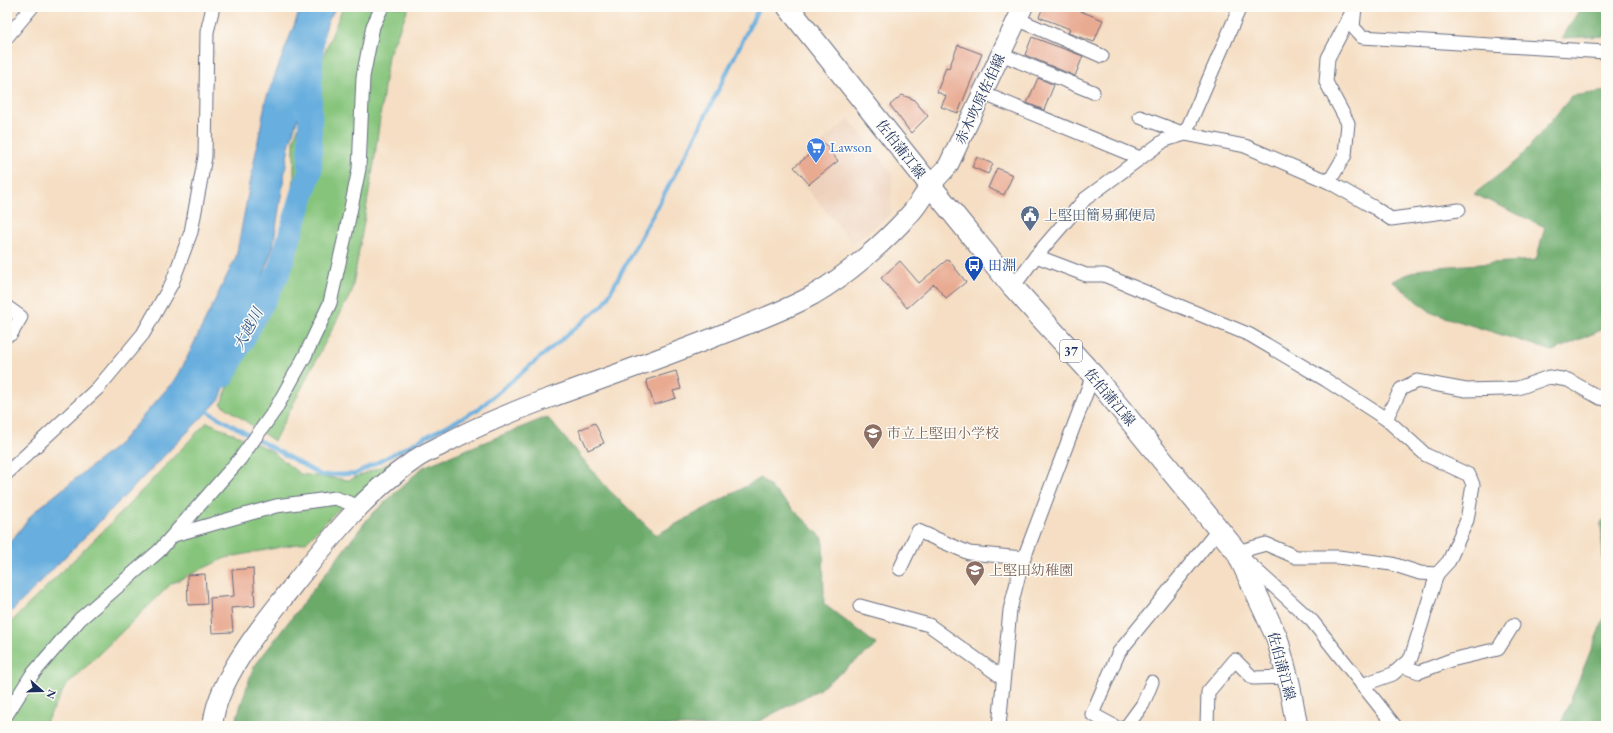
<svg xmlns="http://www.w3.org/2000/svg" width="1613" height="733" font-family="'EB Garamond','Noto Serif JP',serif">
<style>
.built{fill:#eed1bc}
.green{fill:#86c47b;stroke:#507a6c}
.forest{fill:#6caa6b;stroke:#446c64}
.water{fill:#68aede;stroke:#426e9e}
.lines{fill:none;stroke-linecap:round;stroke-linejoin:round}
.stream{stroke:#68aede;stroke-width:4}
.river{stroke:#68aede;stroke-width:24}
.building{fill:#e9aa92}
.street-casing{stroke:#676c81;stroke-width:15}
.secondary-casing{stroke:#676c81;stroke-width:21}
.primary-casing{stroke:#676c81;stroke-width:23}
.street{stroke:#fff;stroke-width:13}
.secondary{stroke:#fff;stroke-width:19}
.primary{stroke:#fff;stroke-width:21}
.labels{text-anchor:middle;stroke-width:3;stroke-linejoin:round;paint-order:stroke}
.shield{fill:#fdfcf7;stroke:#5f6c8c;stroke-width:1}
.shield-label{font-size:13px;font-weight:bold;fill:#1b2f5e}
.street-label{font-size:14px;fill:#1b2f5e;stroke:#fdfcf7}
.shop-label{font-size:14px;fill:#366cbe;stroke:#fdfcf7;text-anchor:start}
.service-label{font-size:14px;fill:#4e5e75;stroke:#fdfcf7;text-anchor:start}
.transit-label{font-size:14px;fill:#164399;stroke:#fdfcf7;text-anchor:start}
.education-label{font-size:14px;fill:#785e54;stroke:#fdfcf7;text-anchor:start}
.water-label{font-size:15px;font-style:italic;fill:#365b8b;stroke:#fdfcf7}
</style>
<rect width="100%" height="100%" fill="#fdfcf7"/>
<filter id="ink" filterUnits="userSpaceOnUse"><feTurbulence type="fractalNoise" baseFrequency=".025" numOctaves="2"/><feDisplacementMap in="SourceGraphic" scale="8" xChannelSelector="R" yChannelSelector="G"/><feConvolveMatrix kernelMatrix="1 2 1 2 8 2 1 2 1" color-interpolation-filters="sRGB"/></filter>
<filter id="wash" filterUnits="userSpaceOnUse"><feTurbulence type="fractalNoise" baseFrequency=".012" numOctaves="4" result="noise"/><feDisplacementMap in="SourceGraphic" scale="16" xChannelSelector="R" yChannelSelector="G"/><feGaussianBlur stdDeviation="0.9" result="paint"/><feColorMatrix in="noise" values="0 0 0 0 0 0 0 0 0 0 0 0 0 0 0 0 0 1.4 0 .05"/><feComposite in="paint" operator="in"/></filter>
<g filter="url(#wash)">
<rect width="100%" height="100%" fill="#f5dec3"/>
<polygon class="built" points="849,119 892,173 891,214 853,243 790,169"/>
<g class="green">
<polygon points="343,7 409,7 388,56 374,163 352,291 274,441 221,404 232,377 284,273 294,177 294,139 319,67"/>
<polygon points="207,422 270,450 300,474 349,480 409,455 338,510 306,542 225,558 171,584 65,687 44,726 7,726 7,626 109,525"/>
</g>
<g class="forest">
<polygon points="1581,7 1606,7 1606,36 1562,38"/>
<polygon points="1606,91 1606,328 1553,351 1432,313 1392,281 1423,268 1536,260 1545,227 1474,194 1518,160 1572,96"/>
<polygon points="547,417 609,490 656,535 761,478 823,538 824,604 877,645 818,690 750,726 234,726 253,668 369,517 423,467"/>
<polygon points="1606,518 1606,726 1562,726 1562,721 1606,613 1601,523"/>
</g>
<polygon class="water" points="301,7 336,7 328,21 289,146 273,247 220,399 7,616 7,546 34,512 119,444 178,376 236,257 266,99"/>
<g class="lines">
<polyline class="stream" points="203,409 321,475 355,474 477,410 604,304 692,143 759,7"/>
<polyline class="river" points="223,376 279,271 310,171 310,86 314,7"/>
</g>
<g id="blocks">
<g class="building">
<polygon points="1043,7 1070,7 1103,20 1094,42 1068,33 1070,29 1039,17"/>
<polygon points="1032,37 1083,56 1075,76 1025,55"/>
<polygon points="958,45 982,54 958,113 941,107 946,96 937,92 946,67 949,68"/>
<polygon points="1038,78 1054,85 1044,110 1027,103"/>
<polygon points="902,95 913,99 928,116 911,133 890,105"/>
<polygon points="824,143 838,161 809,184 794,167"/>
<polygon points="977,157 993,164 988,174 972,167"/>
<polygon points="997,168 1013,175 1004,195 988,188"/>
<polygon points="948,259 966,282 946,298 934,284 907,308 881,278 900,261 919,283"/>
<polygon points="676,371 681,389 673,391 676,398 654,405 646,380"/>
<polygon points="595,423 604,443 588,450 579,430"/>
<polygon points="253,568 255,606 231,608 233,632 212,633 210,598 234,596 232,570"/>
<polygon points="205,574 207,604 188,605 187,575"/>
</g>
</g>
</g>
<g filter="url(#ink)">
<use href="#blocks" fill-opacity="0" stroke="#676c81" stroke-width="1"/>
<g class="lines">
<g class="street-casing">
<g id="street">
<polyline points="1355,7 1353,27 1362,37 1606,52"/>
<polyline points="1017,19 1102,56"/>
<polyline points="7,37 32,7"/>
<polyline points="1001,54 1093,92"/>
<polyline points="982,93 1140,158"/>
<polyline points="1140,117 1185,134 1245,146 1329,182 1375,208 1391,219 1459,210"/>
<polyline points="1329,182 1345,155 1348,123 1326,82 1328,58 1352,12"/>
<polyline points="1036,256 1086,275 1104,275 1250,335 1326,380 1386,419 1426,455 1469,475 1473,485 1467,520 1449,561 1437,574 1420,573 1392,564 1338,557 1296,557 1266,544 1237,552"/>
<polyline points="1013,287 1036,256 1085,199 1165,140 1185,134 1240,7"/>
<polyline points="7,307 21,317 11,334"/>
<polyline points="1386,419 1401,389 1417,381 1466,390 1504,389 1518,388 1549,377 1568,380 1600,398 1606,399"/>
<polyline points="7,473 98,388 143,334 172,283 191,232 205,157 207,32 213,7"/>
<polyline points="174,535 276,506 335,498 358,506"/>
<polyline points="1244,559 1312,621 1395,726"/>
<polyline points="900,569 918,531 969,553 1024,558"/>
<polyline points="860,606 929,625 1003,678"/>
<polyline points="1402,666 1419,672 1451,660 1498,649 1513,625"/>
<polyline points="1362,685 1393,674 1411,658 1437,574"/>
<polyline points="7,714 31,676 80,619 159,551 240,459 275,410 305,356 330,303 346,232 359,169 363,77 373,26 382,7"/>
<polyline points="999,726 1010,610 1021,566 1093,375"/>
<polyline points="1114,726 1092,714 1119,652 1219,529"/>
<polyline points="1127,726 1143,704 1152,682"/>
<polyline points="1207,726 1208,692 1235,660 1253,678 1288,677"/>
</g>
</g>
<g class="secondary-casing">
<path id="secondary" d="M 213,726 C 214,687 257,631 281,601 C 321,550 359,498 413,461 C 422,454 432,450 442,445 C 475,427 509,413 544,400 C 603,379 662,358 720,335 C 751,323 784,311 813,295 C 847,275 883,244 909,215 C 917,207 922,197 929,188 C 934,180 942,173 948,166 L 1023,7"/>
</g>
<g class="primary-casing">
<polyline id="primary" points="788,7 930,185 1013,287 1093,375 1237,552 1277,638 1289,683 1296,721 1295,726"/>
</g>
<use href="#street" class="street"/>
<use href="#secondary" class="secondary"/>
<use href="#primary" class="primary"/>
</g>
</g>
<defs>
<g id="supermarket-pin" transform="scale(1)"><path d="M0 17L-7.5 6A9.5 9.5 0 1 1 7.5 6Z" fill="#3f7fe0" stroke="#fdfcf7"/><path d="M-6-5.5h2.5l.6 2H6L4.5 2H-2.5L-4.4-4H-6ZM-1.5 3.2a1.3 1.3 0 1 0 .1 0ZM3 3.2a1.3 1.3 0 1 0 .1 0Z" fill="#fff"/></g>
<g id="civic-pin" transform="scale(1)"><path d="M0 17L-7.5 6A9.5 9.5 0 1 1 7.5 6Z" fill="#5c6f8a" stroke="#fdfcf7"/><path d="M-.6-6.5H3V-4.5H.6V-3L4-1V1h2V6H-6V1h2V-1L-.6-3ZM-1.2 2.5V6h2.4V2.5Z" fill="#fff"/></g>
<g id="bus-pin" transform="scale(1)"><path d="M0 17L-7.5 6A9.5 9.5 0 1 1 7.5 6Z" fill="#1a4fb4" stroke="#fdfcf7"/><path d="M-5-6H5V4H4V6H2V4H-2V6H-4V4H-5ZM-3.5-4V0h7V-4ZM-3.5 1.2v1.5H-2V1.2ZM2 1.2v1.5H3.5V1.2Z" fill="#fff"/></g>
<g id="school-pin" transform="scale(1)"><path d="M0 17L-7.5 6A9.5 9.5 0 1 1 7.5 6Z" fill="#8d6e63" stroke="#fdfcf7"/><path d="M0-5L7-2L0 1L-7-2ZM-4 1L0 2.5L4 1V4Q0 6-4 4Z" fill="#fff"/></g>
</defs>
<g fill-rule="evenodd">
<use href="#supermarket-pin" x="816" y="147"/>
<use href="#civic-pin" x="1030" y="215"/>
<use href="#bus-pin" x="974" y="265"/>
<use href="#school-pin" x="873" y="433"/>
<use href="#school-pin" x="975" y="570"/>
</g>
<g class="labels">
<rect class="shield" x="1060" y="340" width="22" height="22" rx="3"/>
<g class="shield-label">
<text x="1071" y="356">37</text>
</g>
<g class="street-label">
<text transform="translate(980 99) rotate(-65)" y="5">赤木吹原佐伯線</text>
<text transform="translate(901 149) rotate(52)" y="5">佐伯蒲江線</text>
<text transform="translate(1110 397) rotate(50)" y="5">佐伯蒲江線</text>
<text transform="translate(1282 666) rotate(75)" y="5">佐伯蒲江線</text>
</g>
<g class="shop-label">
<text x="830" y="152">Lawson</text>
</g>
<g class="service-label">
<text x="1044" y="220">上堅田簡易郵便局</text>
</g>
<g class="transit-label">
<text x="988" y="270">田淵</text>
</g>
<g class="education-label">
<text x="887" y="438">市立上堅田小学校</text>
<text x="989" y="575">上堅田幼稚園</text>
</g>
<g class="water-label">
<text transform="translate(248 329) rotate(-62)" y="5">大越川</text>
</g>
</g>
<rect width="1613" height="733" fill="none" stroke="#fdfcf7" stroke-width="24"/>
<g transform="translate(42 691) rotate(110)" stroke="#fdfcf7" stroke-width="3" paint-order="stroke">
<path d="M0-3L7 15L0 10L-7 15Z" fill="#1b2f5e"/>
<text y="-6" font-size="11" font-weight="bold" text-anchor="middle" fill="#1b2f5e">N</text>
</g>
</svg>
